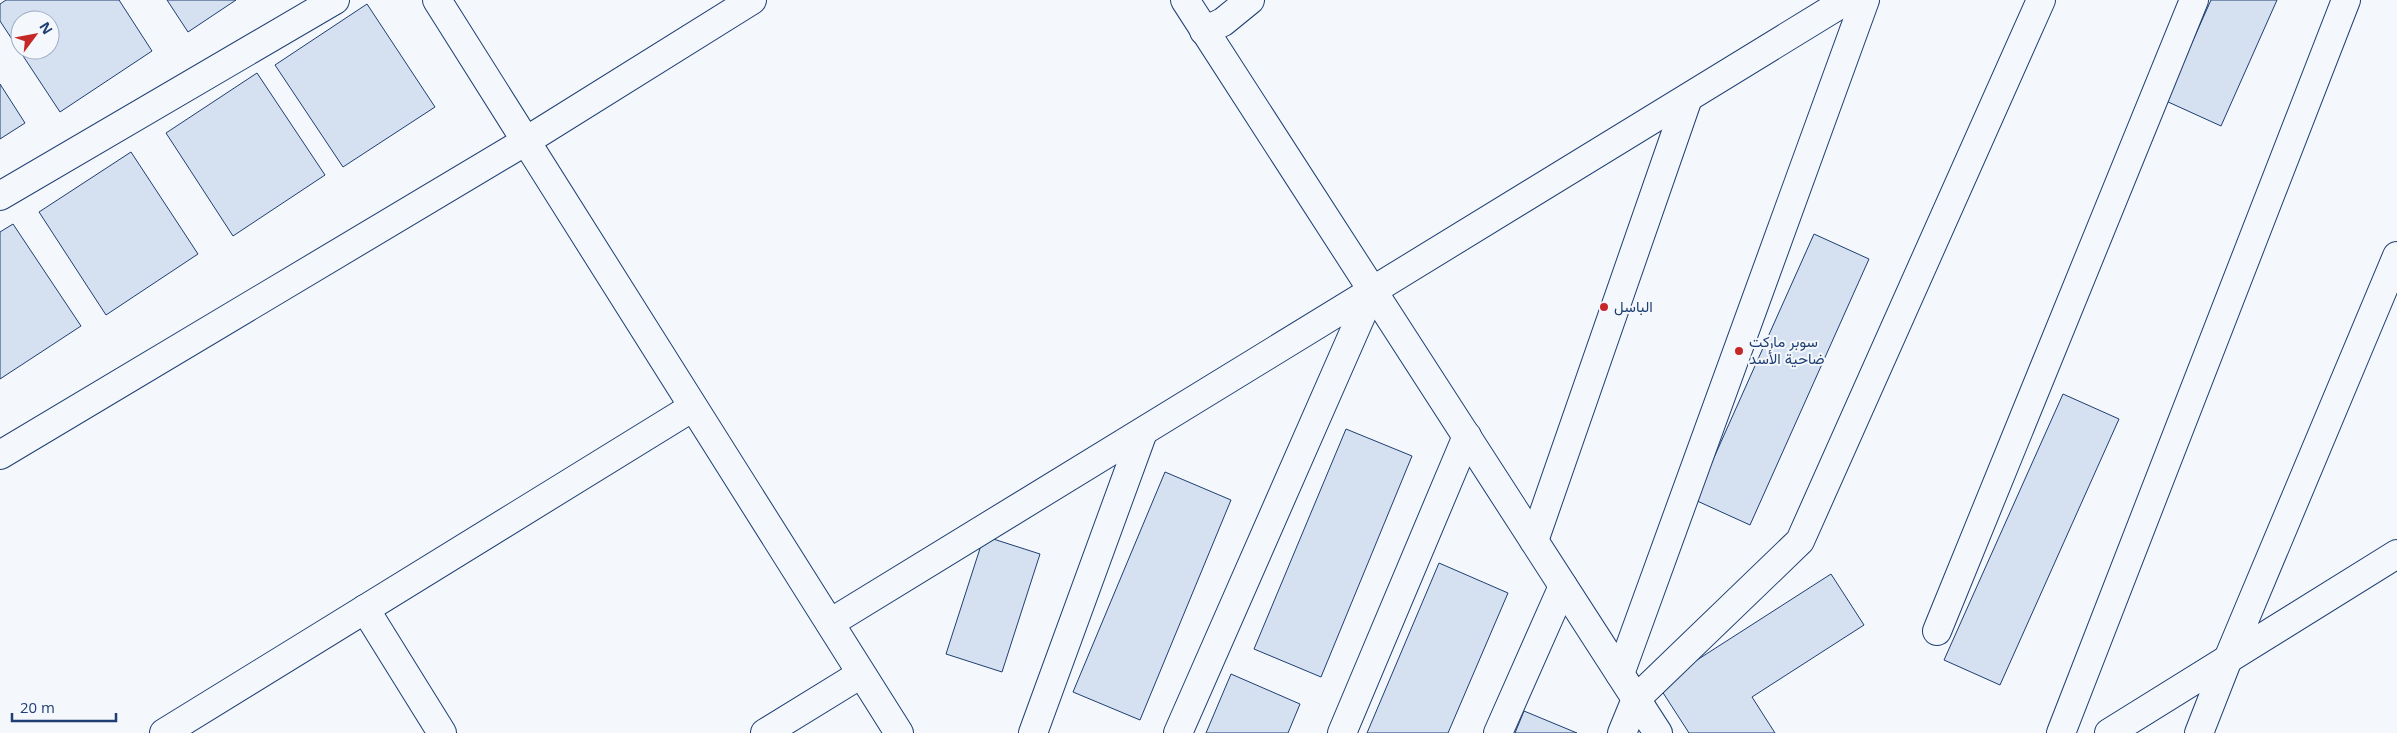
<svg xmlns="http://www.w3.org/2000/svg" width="2397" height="733" font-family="'Open Sans',Vazirmatn,sans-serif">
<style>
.building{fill:#d5e0f0;stroke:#1d3f73;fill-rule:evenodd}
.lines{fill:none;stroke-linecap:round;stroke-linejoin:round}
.minor-casing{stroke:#1d3f73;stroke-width:30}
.major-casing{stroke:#1d3f73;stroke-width:30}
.minor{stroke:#f4f7fb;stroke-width:28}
.major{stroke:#f4f7fb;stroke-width:28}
.poi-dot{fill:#c62828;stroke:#f4f7fb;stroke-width:2}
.labels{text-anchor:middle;stroke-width:4;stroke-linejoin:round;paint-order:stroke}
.poi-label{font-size:15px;fill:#1d3f73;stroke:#f4f7fb;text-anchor:start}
</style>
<rect width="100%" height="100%" fill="#f4f7fb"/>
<g class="building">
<path d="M 6,0 L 119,0 L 152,51 L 60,112 L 0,21 L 0,4 ZM 20,20 L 50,20 L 50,50 L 20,50 Z"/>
<polygon points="167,0 236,0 188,32"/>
<polygon points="2211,0 2277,0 2221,126 2166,101"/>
<polygon points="367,4 435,107 343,167 275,65"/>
<polygon points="257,73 325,175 233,236 166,133"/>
<polygon points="0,84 25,123 0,139"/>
<polygon points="131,152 198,254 106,315 39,212"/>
<polygon points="13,224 81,326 0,379 0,232"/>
<polygon points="1814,234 1869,259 1750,525 1695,500"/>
<polygon points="2063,394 2119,419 2000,685 1944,660"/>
<polygon points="1346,429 1412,456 1321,677 1254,649"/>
<polygon points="1165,472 1231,500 1140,720 1073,692"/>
<polygon points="984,536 1040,554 1002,672 946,654"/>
<polygon points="1439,563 1508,593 1448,733 1367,733"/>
<polygon points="1831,574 1864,625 1752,697 1775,733 1689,733 1658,685"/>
<polygon points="1231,674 1300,704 1288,733 1206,733"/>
<polygon points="1524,711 1577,733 1515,733"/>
</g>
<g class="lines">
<g class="minor-casing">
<g id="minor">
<polyline points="1185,0 1658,733"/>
<polyline points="1204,31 1223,22 1250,0"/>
<polyline points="0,196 335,0"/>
<polyline points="0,455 526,141 752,0"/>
<polyline points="1534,541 1688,98"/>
<polyline points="365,609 442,733"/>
<polyline points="830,623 1847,0"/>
<polyline points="1937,631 2194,0"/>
<polyline points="1620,674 1865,0"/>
<polyline points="164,733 693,407"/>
<polyline points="765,733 861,674"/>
<polyline points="1033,733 1143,432"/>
<polyline points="1178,733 1372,291"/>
<polyline points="1342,733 1467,436"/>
<polyline points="1498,733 1563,586"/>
<polyline points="1622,733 1636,699 1800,541 2041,0"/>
<polyline points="2061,733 2346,0"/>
<polyline points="2199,733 2228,659 2397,256"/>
</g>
</g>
<g class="major-casing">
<g id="major">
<polyline points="437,0 899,733"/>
<polyline points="2109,733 2397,554"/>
</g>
</g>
<use href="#minor" class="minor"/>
<use href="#major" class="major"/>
</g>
<g class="poi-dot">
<circle cx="1604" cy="307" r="5"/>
<circle cx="1739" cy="351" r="5"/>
</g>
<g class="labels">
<g class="poi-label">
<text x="1614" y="312">الباسل</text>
<text x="1749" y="347">سوبر ماركت<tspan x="1749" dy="17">ضاحية الأسد</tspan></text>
</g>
</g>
<g transform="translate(35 35) rotate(58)"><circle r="24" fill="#f4f7fb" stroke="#9eadc5"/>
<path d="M0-4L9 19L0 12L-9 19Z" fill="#c62828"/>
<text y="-8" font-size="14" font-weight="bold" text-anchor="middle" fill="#1d3f73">N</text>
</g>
<path d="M12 713v8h104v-8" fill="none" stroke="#1d3f73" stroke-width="2.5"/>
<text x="20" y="713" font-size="15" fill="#1d3f73" stroke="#f4f7fb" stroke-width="4" paint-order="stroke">20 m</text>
</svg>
